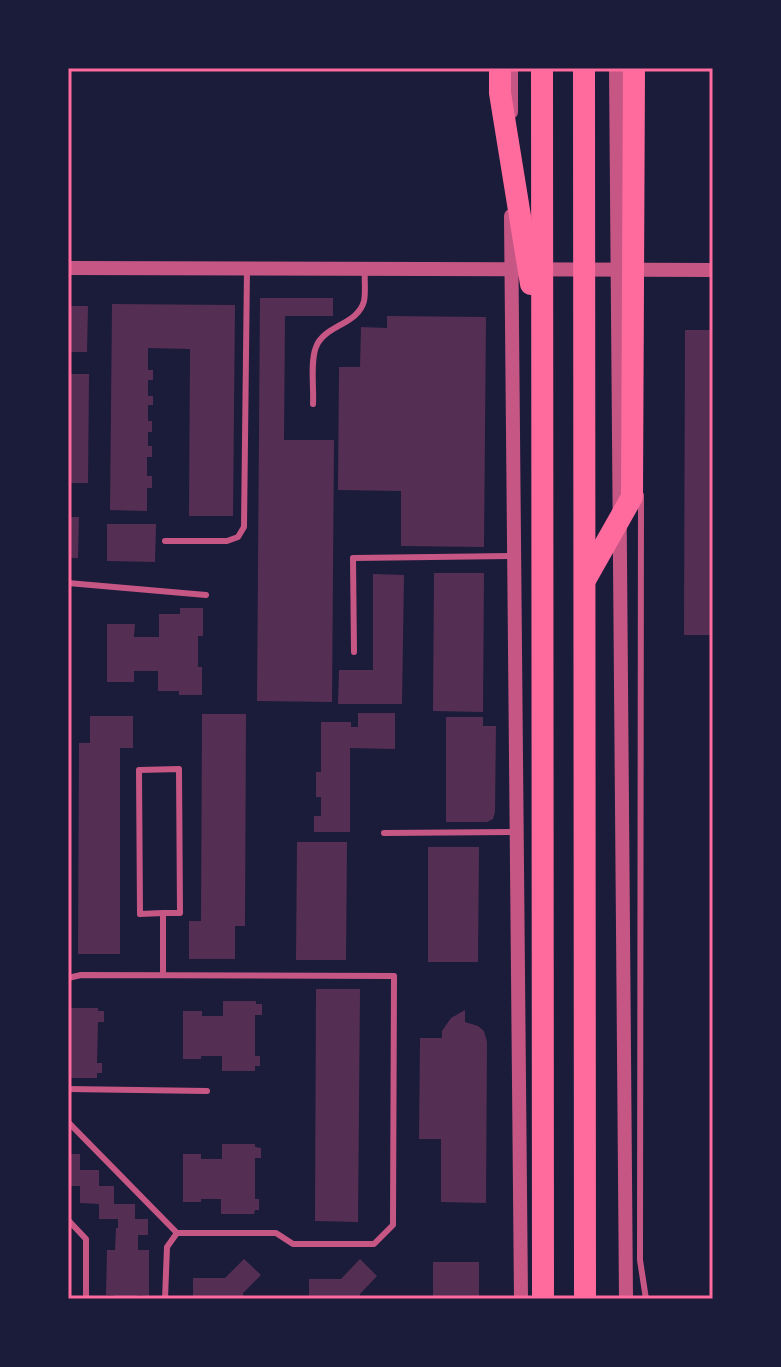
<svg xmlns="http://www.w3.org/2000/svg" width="781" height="1367" font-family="Quicksand,sans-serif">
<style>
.building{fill:#542f53}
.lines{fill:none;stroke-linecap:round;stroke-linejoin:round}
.service{stroke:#c65784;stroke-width:6}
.tertiary{stroke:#c65784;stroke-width:14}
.trunk{stroke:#ff6b9d;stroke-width:22}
.neatline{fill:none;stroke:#ff6b9d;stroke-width:3}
</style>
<rect width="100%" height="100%" fill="#1b1b3a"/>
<g class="building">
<polygon points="260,298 333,298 333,316 285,316 284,440 334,440 332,702 257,701"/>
<polygon points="112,304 235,305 233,516 189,516 190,349 148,348 148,370 153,370 153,380 148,380 148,396 153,396 153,405 148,405 148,421 152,421 152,432 148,432 148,446 152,446 152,457 147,457 147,476 152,476 152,488 147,488 147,511 110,510"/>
<polygon points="68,306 88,306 87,352 68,352"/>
<polygon points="387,316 486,317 484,547 401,546 401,491 338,490 339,367 360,367 361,327 387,328"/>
<polygon points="685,330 713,330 713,635 684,635"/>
<polygon points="68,374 89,374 88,483 68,483"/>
<polygon points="68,517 79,517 78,558 68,558"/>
<polygon points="107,524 156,524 155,562 107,561"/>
<polygon points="434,573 484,573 483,712 433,711"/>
<polygon points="373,574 404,575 402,704 338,704 339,670 373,670"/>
<polygon points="180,608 203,608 203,636 198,636 198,667 202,667 202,695 179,695 179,691 158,691 158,671 134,671 134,682 107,682 107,624 135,624 134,637 159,637 159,614 180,614"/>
<polygon points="358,713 395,713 395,749 350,748 350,832 314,832 314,816 321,816 321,797 316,797 316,772 321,772 321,722 351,722 351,727 358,727"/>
<polygon points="202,714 246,714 245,926 235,926 235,959 189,959 189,921 201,921"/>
<polygon points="90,716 133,716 133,748 120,748 120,954 78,954 79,743 90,743"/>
<polygon points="446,717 483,717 483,726 496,726 495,812 493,819 487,822 446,822"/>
<polygon points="297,842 347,842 346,960 296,960"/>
<polygon points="428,847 479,847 478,962 428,962"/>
<polygon points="316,989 360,989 358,1222 315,1221"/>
<polygon points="223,1001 256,1001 256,1004 262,1004 262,1015 255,1015 255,1056 260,1056 260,1066 255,1066 255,1071 222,1071 222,1056 201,1056 201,1059 183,1059 183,1011 202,1011 202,1016 223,1016"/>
<polygon points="68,1008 98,1008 98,1011 104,1011 104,1022 98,1022 97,1063 102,1063 102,1073 97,1073 97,1078 68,1078"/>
<polygon points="465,1010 465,1022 478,1026 484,1031 487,1042 486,1203 441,1202 441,1139 419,1139 420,1038 442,1038 442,1031 451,1018"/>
<polygon points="222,1144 255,1144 255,1147 261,1148 261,1158 255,1158 255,1199 259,1199 259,1210 255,1210 254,1214 221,1214 221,1199 201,1199 201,1202 183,1202 183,1154 201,1154 201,1159 222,1159"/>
<polygon points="68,1154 80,1154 80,1170 99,1170 99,1186 114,1186 114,1204 135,1204 135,1219 148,1219 148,1235 138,1235 138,1250 149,1250 149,1296 137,1295 137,1299 114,1299 114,1295 106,1295 107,1250 115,1250 116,1228 118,1228 118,1219 99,1219 99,1204 80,1203 80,1186 68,1186"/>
<polygon points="244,1259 261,1275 243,1293 243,1299 193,1299 193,1278 225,1278"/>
<polygon points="360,1259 377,1276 360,1294 360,1299 309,1299 309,1279 341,1279"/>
<rect x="433" y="1262" width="46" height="37"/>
</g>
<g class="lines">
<g class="service">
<path d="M 313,404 C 314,388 310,362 316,347 C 324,325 358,325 364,301 C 366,292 364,279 365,270"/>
<polyline points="641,495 640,1260 646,1299"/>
<polyline points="165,541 227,541 238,537 244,527 247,269"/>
<polyline points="68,583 206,595"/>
<polyline points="354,652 353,558 514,556"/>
<polyline points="384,833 517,832"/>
<polyline points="163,913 140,914 139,770 179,769 180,913 163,913 163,975"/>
<polyline points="68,978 81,975 394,976 393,1225 374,1244 293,1244 276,1233 177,1233 68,1122"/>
<polyline points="68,1089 207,1091"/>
<polyline points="68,1220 86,1239 86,1299"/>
<polyline points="165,1299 167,1247 177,1233"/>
</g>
<g class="tertiary">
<polyline points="616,68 626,1299"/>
<polyline points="511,112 511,68"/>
<polyline points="511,216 521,1299"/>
<polyline points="68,268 713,270"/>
</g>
<g class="trunk">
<polyline points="500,68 500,93 531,284"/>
<polyline points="542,68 543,1299"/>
<polyline points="584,68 585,1299"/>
<polyline points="585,580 632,497 634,68"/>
</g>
</g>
<rect width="781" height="1367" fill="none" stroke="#1b1b3a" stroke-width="140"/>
<rect x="70" y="70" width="641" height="1227" class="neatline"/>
</svg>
